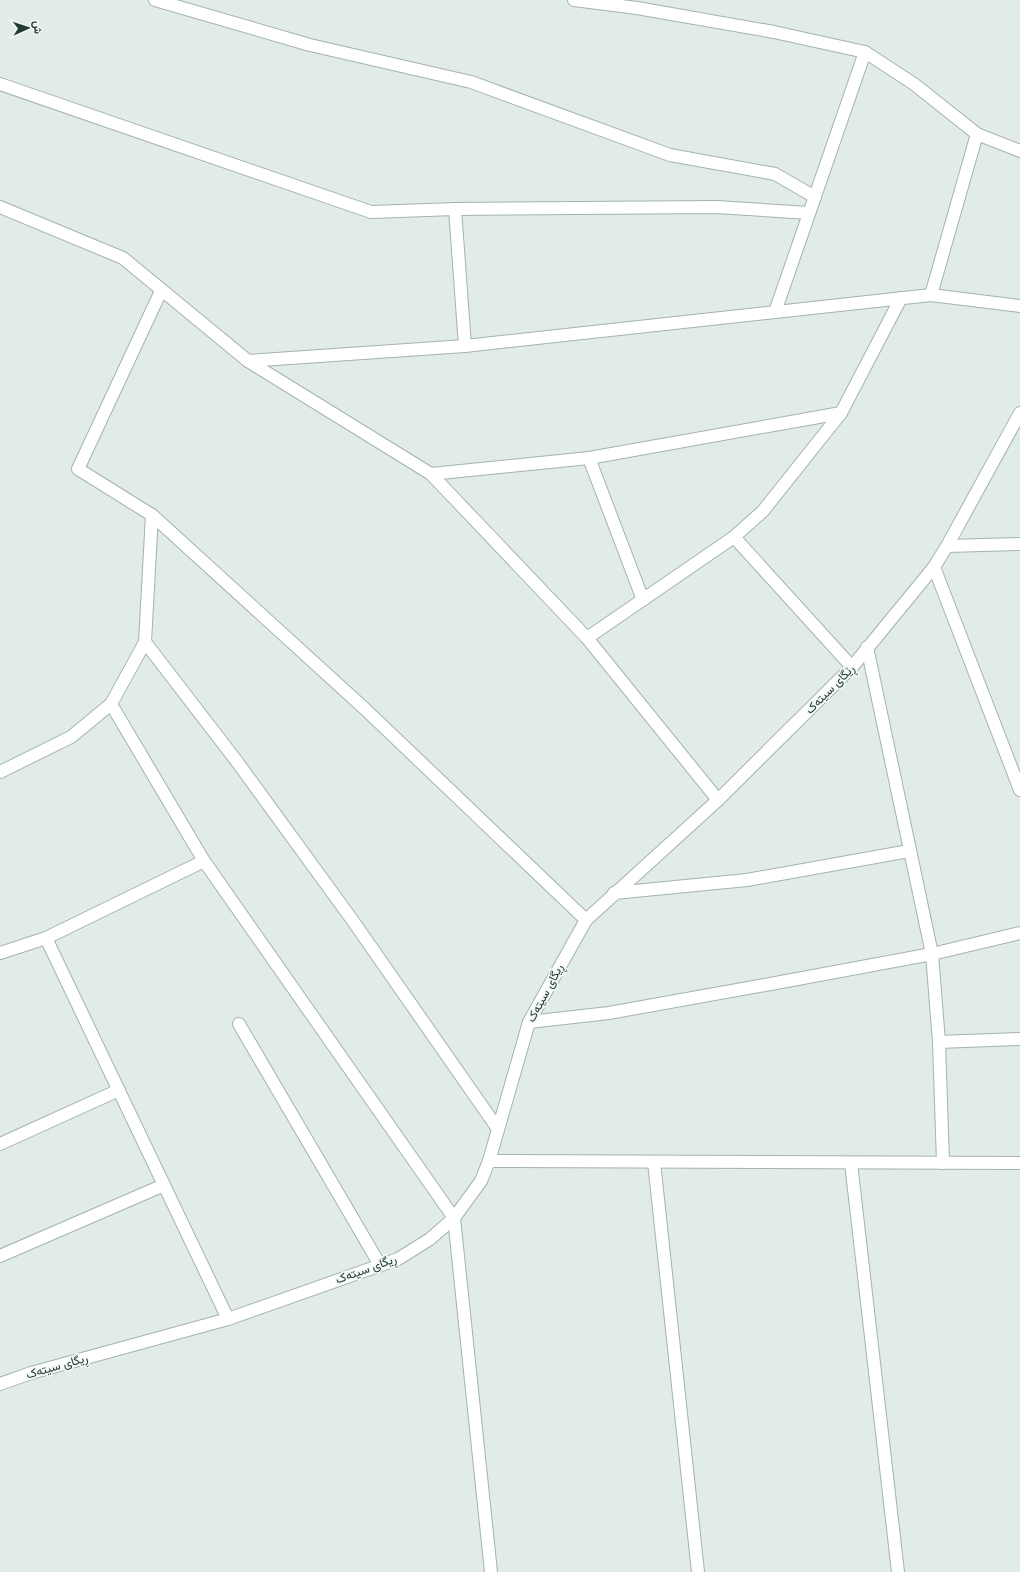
<svg xmlns="http://www.w3.org/2000/svg" width="1020" height="1572" font-family="'Varela Round',Vazirmatn,sans-serif">
<style>
.lines{fill:none;stroke-linecap:round;stroke-linejoin:round}
.minor-casing{stroke:#a4b3ae;stroke-width:14}
.tertiary-casing{stroke:#a4b3ae;stroke-width:14}
.minor{stroke:#fff;stroke-width:12}
.tertiary{stroke:#fff;stroke-width:12}
.labels{text-anchor:middle;stroke-width:3.5;stroke-linejoin:round;paint-order:stroke}
.street-label{font-size:12px;fill:#223b36;stroke:#f1f8f5}
</style>
<rect width="100%" height="100%" fill="#e1ebe7"/>
<g class="lines">
<g class="minor-casing">
<g id="minor">
<polyline points="155,0 310,45 471,82 670,155 775,174 815,197"/>
<polyline points="574,0 637,8 774,32 865,52 914,84 977,134 1020,151"/>
<polyline points="0,84 371,212 455,209 716,207 809,213"/>
<polyline points="0,207 123,258 248,361 431,474 587,638"/>
<polyline points="455,209 465,346"/>
<polyline points="161,291 78,469 152,515 365,709 586,920"/>
<polyline points="931,295 977,134"/>
<polyline points="775,312 865,52"/>
<polyline points="248,361 465,346 931,295 1020,306"/>
<polyline points="589,458 643,600"/>
<polyline points="431,474 589,458 841,413"/>
<polyline points="734,537 852,667"/>
<polyline points="947,546 1020,544"/>
<polyline points="934,567 1020,790"/>
<polyline points="145,642 238,763 353,921 498,1129"/>
<polyline points="867,647 932,954 939,1042 943,1163"/>
<polyline points="111,704 204,861 454,1218 491,1572"/>
<polyline points="0,772 71,737 111,704 145,642 152,515"/>
<polyline points="718,800 587,638 734,537 763,511 841,413 901,298"/>
<polyline points="614,893 747,880 909,851"/>
<polyline points="46,938 228,1319"/>
<polyline points="0,953 46,938 204,861"/>
<polyline points="529,1022 609,1013 765,985 932,954 1020,933"/>
<polyline points="239,1024 380,1265"/>
<polyline points="939,1042 1020,1039"/>
<polyline points="0,1144 119,1090"/>
<polyline points="489,1161 1020,1163"/>
<polyline points="654,1162 698,1572"/>
<polyline points="851,1163 898,1572"/>
<polyline points="0,1256 164,1185"/>
</g>
</g>
<g class="tertiary-casing">
<polyline id="tertiary" points="0,1384 31,1373 228,1319 398,1259 430,1239 454,1218 481,1181 489,1161 529,1022 586,920 718,800 852,667 934,567 947,546 1020,413"/>
</g>
<use href="#minor" class="minor"/>
<use href="#tertiary" class="tertiary"/>
</g>
<g class="labels">
<g class="street-label">
<text transform="translate(830 689) rotate(-45)" y="4">ڕێگای سیتەک</text>
<text transform="translate(545 993) rotate(-62)" y="4">ڕیگای سیتەک</text>
<text transform="translate(366 1269) rotate(-20)" y="4">ڕیگای سیتەک</text>
<text transform="translate(57 1366) rotate(-16)" y="4">ڕیگای سیتەک</text>
</g>
</g>
<g transform="translate(28 28) rotate(87)" stroke="#f1f8f5" stroke-width="3" paint-order="stroke">
<path d="M0-3L7 15L0 10L-7 15Z" fill="#223b36"/>
<text y="-6" font-size="11" font-weight="bold" text-anchor="middle" fill="#223b36">ش</text>
</g>
</svg>
